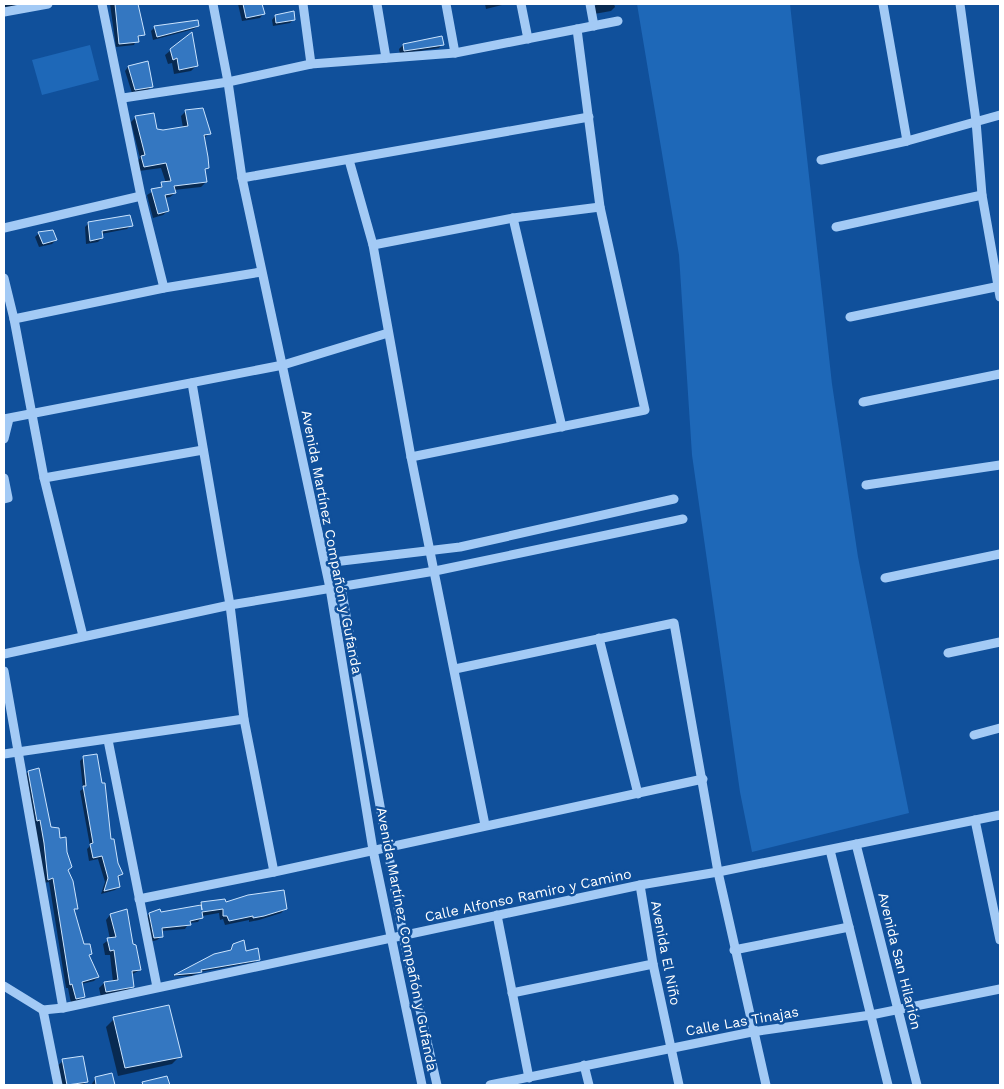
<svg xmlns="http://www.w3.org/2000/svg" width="1004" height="1089" font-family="'Work Sans',sans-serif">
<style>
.green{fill:#1e68b8}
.shadow{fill:#0007}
.building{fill:#3477c1;stroke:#cbe4fe}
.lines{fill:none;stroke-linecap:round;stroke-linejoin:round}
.minor{stroke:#a3caf5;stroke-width:9}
.labels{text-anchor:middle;stroke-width:5;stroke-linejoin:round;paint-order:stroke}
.street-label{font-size:14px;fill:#fff;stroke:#10509b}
</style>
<rect width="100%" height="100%" fill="#10509b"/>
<g class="green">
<polygon points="637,4 790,4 832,384 858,557 909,813 752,852 740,792 692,455 679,255"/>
<polygon points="90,45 99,80 42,95 32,60"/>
</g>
<g class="shadow">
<polygon points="4,4 17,4 13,7 4,9"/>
<polygon points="110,4 138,4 144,34 137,38 134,45 116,47"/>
<polygon points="238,4 261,4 263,14 260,18 242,21"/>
<polygon points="485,4 506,4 486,9"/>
<polygon points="597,4 614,4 615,7 611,11 594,14 593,8"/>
<polygon points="275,16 294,19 290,23 273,26 272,20"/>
<polygon points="198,26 194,29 153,40 151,31 155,27"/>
<polygon points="441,38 442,44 439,48 400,54 399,49 403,45"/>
<polygon points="171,50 197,65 191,71 174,74 172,63 168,64 165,55"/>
<polygon points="128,67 151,87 148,90 132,93 125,71"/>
<polygon points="186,111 210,133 204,138 208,167 204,171 206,182 201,187 174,190 175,193 170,197 164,198 168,211 163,215 153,218 147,195 166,183 161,168 139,171 137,162 140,158 131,122 136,117 156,131 163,132 183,128 181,116"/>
<polygon points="89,223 131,225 127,229 101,234 102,238 98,242 86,244 85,227"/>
<polygon points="52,231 56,240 52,244 39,247 35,237 38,234"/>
<polygon points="84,757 101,785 110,841 122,874 118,878 119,887 115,890 101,894 105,882 98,859 89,861 87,849 90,846 80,791 83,789 80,761"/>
<polygon points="28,772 50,829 59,840 76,908 73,911 83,945 91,954 89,956 98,977 94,981 81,984 83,997 78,1001 71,1003 68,988 66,988 49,882 44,883 24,776"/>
<polygon points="201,903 225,904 285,909 281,913 259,920 249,922 249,920 225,925 223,919 220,920 219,913 202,916 198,922 189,923 185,929 161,931 162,936 157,940 150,942 145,919 149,914 197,907"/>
<polygon points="110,915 132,945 140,970 131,975 132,986 127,991 101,997 99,988 104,983 113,982 110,955 105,955 103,944 110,939 106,920"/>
<polygon points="233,945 258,959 255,962 200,972 192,976 173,976 214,955 229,951"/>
<polygon points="114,1019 180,1056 172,1064 118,1076 106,1027"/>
<polygon points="63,1061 87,1081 83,1085 60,1085 57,1066"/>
<polygon points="111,1074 113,1085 91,1085 96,1078"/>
</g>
<g class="building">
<polygon points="115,4 138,4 145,35 138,36 139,42 119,44"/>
<polygon points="243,4 262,4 265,14 246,18"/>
<polygon points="294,11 295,20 276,23 275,15"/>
<polygon points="198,20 199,26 157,37 154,26"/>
<polygon points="192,32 198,66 179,70 177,58 173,60 170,49"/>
<polygon points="442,36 444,45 404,51 403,44"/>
<polygon points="148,61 153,87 135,90 128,66"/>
<polygon points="203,108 211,134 204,135 208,157 209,168 205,169 207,182 174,186 176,193 165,195 169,211 158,214 151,189 162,187 161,182 171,181 166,163 144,167 141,156 145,155 135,116 154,113 157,129 163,130 188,126 185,110"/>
<polygon points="130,215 133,226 102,231 103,238 90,241 88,222"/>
<polygon points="53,230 57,240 43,244 38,232"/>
<polygon points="97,754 102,783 105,783 111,839 114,839 118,863 123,874 118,876 120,887 104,891 108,878 102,856 93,858 90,844 93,843 83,786 86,786 83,756"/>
<polygon points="39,768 51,827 59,828 60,838 66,837 67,852 72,867 68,870 73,881 78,909 74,909 84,944 90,944 92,954 89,955 99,977 82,982 85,997 76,999 72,984 70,985 53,878 48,880 44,843 40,820 37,821 28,771"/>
<polygon points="284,890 287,909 264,916 253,918 253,916 229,921 227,916 223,916 223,909 202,912 203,918 190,921 191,925 162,928 163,937 154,938 149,913 160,909 161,912 201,905 202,910 201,902 225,899 226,902 248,895"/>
<polygon points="127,909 133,944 136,945 141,970 132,971 134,987 106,992 104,982 118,980 114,950 110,951 107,938 116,937 110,914"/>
<polygon points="244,940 246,951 258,948 260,960 201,970 202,972 196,973 174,975 214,954 231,950 233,944"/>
<polygon points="169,1005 182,1057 125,1068 113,1017"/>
<polygon points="83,1056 88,1082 67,1085 62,1059"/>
<polygon points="112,1073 115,1085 96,1085 95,1077"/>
<polygon points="167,1076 170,1085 143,1085 142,1082"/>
</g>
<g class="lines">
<g class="minor">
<polyline points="102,4 141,196 164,288"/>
<polyline points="213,4 228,82 242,178 330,588 373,850 422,1085"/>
<polyline points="303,4 311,64"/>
<polyline points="377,4 386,58"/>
<polyline points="446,4 455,53"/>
<polyline points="521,4 528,39"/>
<polyline points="590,4 594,26"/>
<polyline points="883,4 907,141"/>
<polyline points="960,4 976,121 982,195 1000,297"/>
<polyline points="4,12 48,4"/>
<polyline points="123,98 228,82 311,64 455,53 618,21"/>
<polyline points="349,160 373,245 411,457 485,825"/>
<polyline points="821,160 907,141 1000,115"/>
<polyline points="242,178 589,117"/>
<polyline points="513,218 562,427"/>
<polyline points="836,227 982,195"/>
<polyline points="4,228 141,196"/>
<polyline points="373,245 513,218 600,207"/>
<polyline points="4,278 14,319 44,478 83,636"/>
<polyline points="850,317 1000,286"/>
<polyline points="14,319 164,288 261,272"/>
<polyline points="192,383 230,605 244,719 274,872"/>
<polyline points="863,402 1000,374"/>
<polyline points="4,419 283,365 388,333"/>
<polyline points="4,439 9,419"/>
<polyline points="411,457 645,410 600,207 577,29"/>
<polyline points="4,478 8,498 4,499"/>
<polyline points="44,478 203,450"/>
<polyline points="866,485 1000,465"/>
<polyline points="325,563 460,547 674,499"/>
<polyline points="885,578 1000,554"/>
<polyline points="341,587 403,935 437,1085"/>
<polyline points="599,638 638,794"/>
<polyline points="948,653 1000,642"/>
<polyline points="4,654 230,605 435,571 683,519"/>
<polyline points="455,669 674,623 718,872 766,1085"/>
<polyline points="4,671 63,1008"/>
<polyline points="974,735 1000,728"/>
<polyline points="108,740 157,987"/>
<polyline points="4,754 244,719"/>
<polyline points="975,820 1000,940"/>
<polyline points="856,844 917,1085"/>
<polyline points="830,850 888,1085"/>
<polyline points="640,885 653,964 679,1085"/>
<polyline points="139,899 274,872 703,779"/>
<polyline points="497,915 529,1078"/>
<polyline points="734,950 849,927"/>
<polyline points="4,986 43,1010 63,1008 640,885 718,872 1000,815"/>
<polyline points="512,993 653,964"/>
<polyline points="43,1010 58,1085"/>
<polyline points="584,1065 589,1085"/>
<polyline points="490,1085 752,1032 871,1015 1000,989"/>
</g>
</g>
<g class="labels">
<g class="street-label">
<text transform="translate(332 542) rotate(79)" y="5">Avenida Martínez Compañón y Gufanda</text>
<text transform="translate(528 895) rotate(-12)" y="5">Calle Alfonso Ramiro y Camino</text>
<text transform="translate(407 939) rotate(79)" y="5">Avenida Martínez Compañón y Gufanda</text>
<text transform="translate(666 953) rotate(79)" y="5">Avenida El Niño</text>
<text transform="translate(900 961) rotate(76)" y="5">Avenida San Hilarión</text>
<text transform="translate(742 1021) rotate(-10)" y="5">Calle Las Tinajas</text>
</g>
</g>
<rect width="1004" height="1089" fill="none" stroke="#ffffff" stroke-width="10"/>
</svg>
